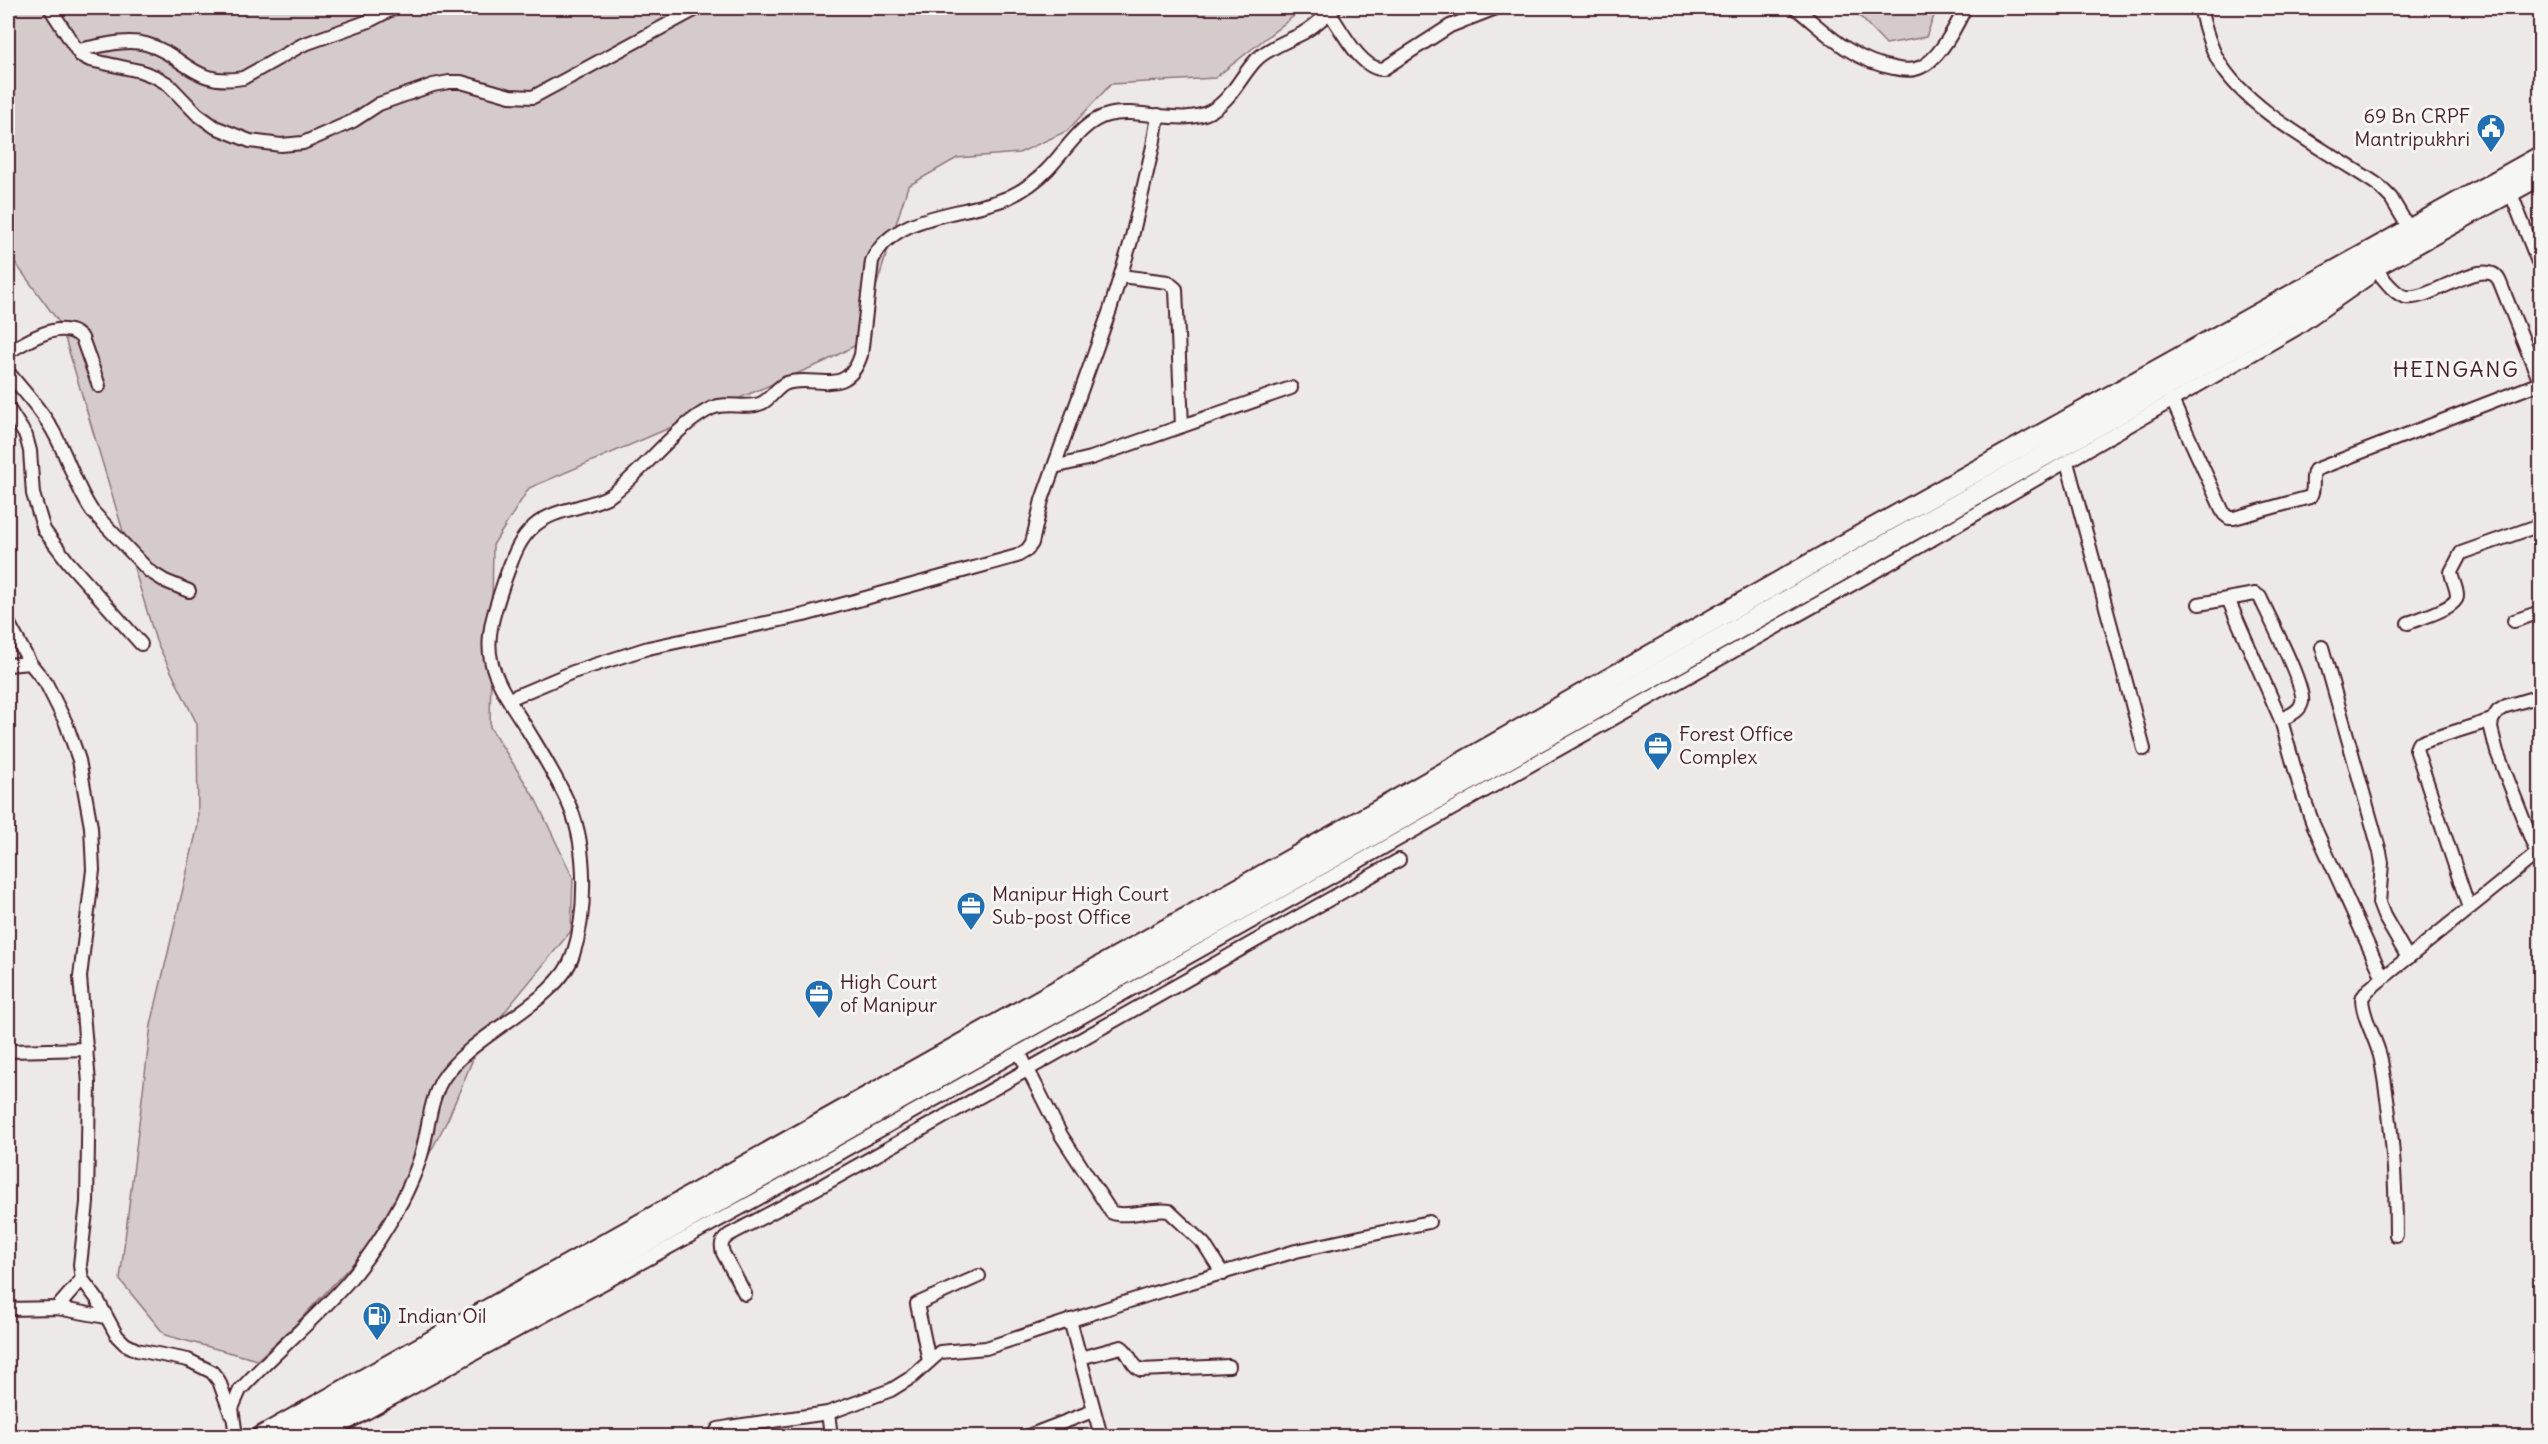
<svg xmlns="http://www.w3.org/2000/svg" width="2548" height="1444" font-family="Delius,sans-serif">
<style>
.green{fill:#d4cbca;stroke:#8f757a;stroke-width:1.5}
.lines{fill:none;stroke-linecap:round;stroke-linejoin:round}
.minor-casing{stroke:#4a1f2b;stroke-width:16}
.trunk-casing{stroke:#4a1f2b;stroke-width:24}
.minor{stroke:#f6f6f2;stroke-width:12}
.trunk{stroke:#f6f6f2;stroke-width:20}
.labels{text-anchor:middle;stroke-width:6;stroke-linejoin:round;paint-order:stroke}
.poi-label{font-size:20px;fill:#4a1f2b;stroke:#f6f6f2;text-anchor:start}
.quarter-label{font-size:22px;letter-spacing:1.5px;fill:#4a1f2b;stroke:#f6f6f2}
</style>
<rect width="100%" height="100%" fill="#ece9e6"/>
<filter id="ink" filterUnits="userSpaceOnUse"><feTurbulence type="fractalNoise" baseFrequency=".0167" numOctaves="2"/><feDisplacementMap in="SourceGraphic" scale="12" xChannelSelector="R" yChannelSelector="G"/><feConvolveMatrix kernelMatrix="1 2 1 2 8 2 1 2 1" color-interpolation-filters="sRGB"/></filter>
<g filter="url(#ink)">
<g class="green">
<polygon points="8,8 1304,8 1215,78 1111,84 1067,131 1019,153 957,158 908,186 858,344 824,362 529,488 493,545 490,727 536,800 573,878 571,931 480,1042 448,1119 394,1220 294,1326 257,1360 165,1335 120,1280 151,1025 198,825 197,724 156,641 61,325 8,253"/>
<polygon points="1852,8 1937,8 1926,37 1886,44"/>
</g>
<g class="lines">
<g class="minor-casing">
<g id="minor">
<polyline points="50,8 80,55 90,60 140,71 156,77 168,84 197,114 215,127 250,141 281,145 303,143 353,121 379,104 433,85 449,82 461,82 510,96 533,97 698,8"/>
<path d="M 1796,8 C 1826,33 1853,61 1894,68 C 1902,70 1913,71 1921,67 C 1939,59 1957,25 1965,8"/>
<path d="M 2200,8 C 2204,25 2209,44 2218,60 C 2246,111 2330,152 2378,185 L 2391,198 L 2410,230"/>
<path d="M 1329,12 C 1341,29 1361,70 1383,69 L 1450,26 L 1496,8"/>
<path d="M 77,50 C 98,47 124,38 146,44 C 185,55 193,87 243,78 L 302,45 L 369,21 L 394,8"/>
<polyline points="2510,191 2540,267"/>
<path d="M 2378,272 C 2385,280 2395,295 2406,297 C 2431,300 2471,265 2493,274 C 2499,277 2501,285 2503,290 L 2540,382"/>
<polyline points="1121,276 1168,282 1176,289 1182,426"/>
<path d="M 8,352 C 28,341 62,317 82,338 L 99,386"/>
<path d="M 8,372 C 23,391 41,409 53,431 C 68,457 75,486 92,511 L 149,571 L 165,581 L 189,591"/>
<path d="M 2172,400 L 2224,514 L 2229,518 L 2234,518 L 2310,497 C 2316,489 2310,478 2315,470 L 2540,383"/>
<polyline points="8,408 26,436 30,451 33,494 44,530 69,563 141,644"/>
<polyline points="2067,462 2144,749"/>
<polyline points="1054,467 1091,458 1291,388"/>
<polyline points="2228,599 2281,720 2299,784 2313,824 2383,978"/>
<path d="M 2199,604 L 2255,594 L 2260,597 C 2268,615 2306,688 2302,702 C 2300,712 2289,715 2281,720"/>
<polyline points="2514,621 2540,612"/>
<polyline points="8,622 30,663 46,683 66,723 79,760 91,827 93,870 80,977 89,1083 87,1203 80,1265 82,1279 97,1299 117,1336 125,1344 137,1350 188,1360 212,1372 219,1381 231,1414"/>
<path d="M 2408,623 C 2418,619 2457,608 2457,596 C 2457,588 2452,580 2451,572 L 2461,553 L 2540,525"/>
<polyline points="2322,647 2380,852 2382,863 2379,903 2384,916 2408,958"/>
<polyline points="8,665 30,663"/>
<polyline points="509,699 573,672 648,648 804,615 1017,556 1027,550 1032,543 1042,500 1110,310 1131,241 1153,146 1158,115"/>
<polyline points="2537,854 2497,752 2491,728 2492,720 2498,711 2506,706 2540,696"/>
<polyline points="2469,908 2416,749 2418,744 2425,741 2492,720"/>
<polyline points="11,1051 87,1049"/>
<path d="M 1019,1052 L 1061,1135 L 1111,1212 C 1123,1219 1152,1208 1169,1211 L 1204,1244 L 1223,1274"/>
<path d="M 2396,1235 C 2396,1173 2392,1121 2381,1060 C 2377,1040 2362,1017 2362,998 L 2368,990 L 2540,851"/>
<path d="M 745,1294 L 723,1253 C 720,1243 722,1241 729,1235 L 823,1185 L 1399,860"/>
<polyline points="57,1308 82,1279"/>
<polyline points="8,1309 57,1308 106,1317"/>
<polyline points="1070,1320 1101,1436"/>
<path d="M 1080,1358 L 1121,1347 C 1130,1352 1130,1365 1141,1370 L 1229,1366"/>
<polyline points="929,1361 917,1304 979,1276"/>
<polyline points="828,1413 831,1436"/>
<path d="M 236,1436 L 232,1408 L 240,1390 C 274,1353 313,1321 346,1284 C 367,1260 387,1229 402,1201 C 411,1183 420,1163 424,1144 C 429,1122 431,1099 442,1080 C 471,1033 558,1003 573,955 C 587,913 587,847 570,807 C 558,779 542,754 527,729 C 514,708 496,684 491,660 C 485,633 497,604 505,579 C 512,560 518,540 534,526 C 556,507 587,509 611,495 C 643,472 677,424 712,408 C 728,401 746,410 762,403 C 772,398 777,386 787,383 C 815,374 847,399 861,355 L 872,261 C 894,212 964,216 1007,198 C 1022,191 1037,181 1048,169 C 1065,152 1082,121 1108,115 C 1139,107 1183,127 1211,111 C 1232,99 1240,77 1256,60 C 1268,48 1288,41 1303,33 C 1315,26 1325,16 1335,8"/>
<polyline points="324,1436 772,1191 1917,548 2296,329 2369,278"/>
<polyline points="714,1436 718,1429 729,1427 828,1413 891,1390 912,1377 940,1352 986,1348 1151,1294 1296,1251 1429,1222"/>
<polyline points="1028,1436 1093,1411"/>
</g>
</g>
<g class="trunk-casing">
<g id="trunk">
<polyline points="263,1436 1374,813 1858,537 2540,157"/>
<path d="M 293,1436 C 605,1270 910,1090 1220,921 L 2093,428 L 2366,271 L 2540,175"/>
</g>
</g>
<use href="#minor" class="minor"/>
<use href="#trunk" class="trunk"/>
</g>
</g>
<defs>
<g id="civic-pin" transform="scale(1.5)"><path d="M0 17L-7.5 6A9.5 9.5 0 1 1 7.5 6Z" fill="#1f6fb2" stroke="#f6f6f2"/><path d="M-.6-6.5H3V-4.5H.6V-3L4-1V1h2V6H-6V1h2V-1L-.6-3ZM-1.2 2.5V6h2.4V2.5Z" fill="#fff"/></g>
<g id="office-pin" transform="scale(1.5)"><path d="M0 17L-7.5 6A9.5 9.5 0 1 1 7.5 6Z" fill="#1f6fb2" stroke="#f6f6f2"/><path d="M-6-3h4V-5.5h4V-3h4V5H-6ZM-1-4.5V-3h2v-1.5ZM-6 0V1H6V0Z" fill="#fff"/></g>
<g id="fuel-pin" transform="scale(1.5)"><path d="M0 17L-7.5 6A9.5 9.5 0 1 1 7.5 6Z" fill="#1f6fb2" stroke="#f6f6f2"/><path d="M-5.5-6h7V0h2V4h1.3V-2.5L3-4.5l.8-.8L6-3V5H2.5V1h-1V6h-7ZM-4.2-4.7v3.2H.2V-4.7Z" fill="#fff"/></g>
</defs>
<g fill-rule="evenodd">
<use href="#civic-pin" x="2491" y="128"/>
<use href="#office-pin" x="1658" y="746"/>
<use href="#office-pin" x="971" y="906"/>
<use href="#office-pin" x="819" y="994"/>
<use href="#fuel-pin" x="377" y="1316"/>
</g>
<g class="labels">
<g class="poi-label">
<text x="2470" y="123" text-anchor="end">69 Bn CRPF<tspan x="2470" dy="23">Mantripukhri</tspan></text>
<text x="1679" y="741">Forest Office<tspan x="1679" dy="23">Complex</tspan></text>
<text x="992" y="901">Manipur High Court<tspan x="992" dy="23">Sub-post Office</tspan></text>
<text x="840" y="989">High Court<tspan x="840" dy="23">of Manipur</tspan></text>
<text x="398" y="1323">Indian Oil</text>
</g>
<g class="quarter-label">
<text x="2456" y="377">HEINGANG</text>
</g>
</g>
<rect width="2548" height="1444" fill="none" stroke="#f6f6f2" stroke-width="30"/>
<rect x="15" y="15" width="2518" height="1414" fill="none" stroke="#4a1f2b" stroke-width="2" filter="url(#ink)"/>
</svg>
